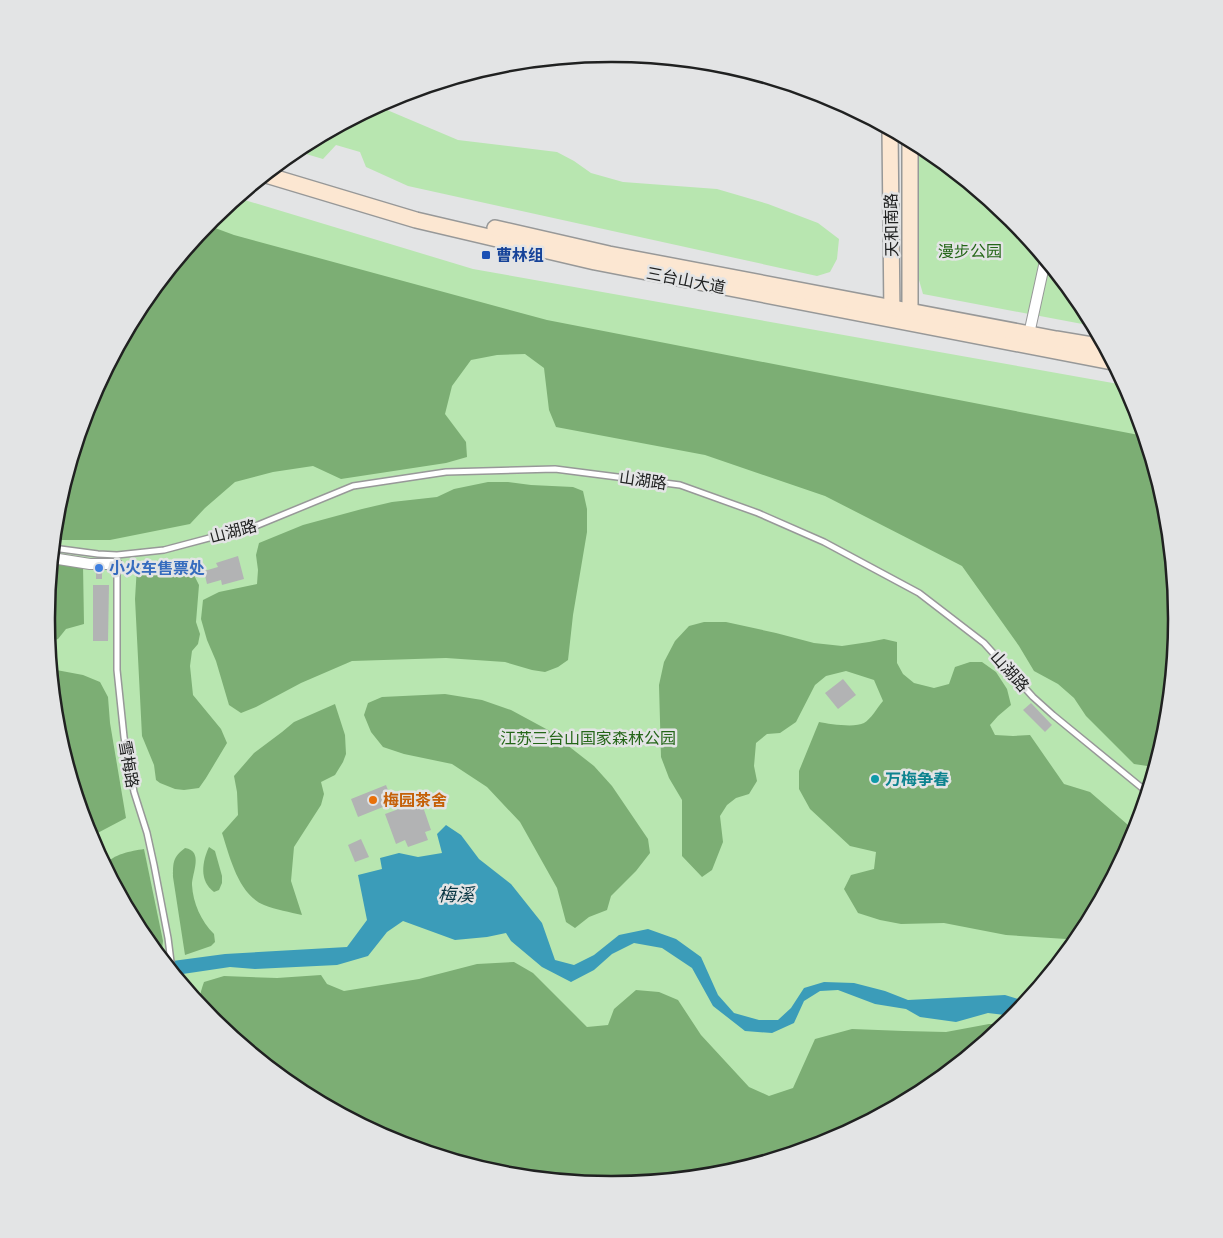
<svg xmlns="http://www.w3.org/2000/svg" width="1223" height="1238" font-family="'Roboto Condensed','Noto Sans SC',sans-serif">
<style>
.green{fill:#b8e6b0}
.forest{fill:#7cae74}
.water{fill:#3b9cb9}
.building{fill:#b2b3b4}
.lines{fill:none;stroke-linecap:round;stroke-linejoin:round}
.lane-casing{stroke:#979898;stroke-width:8}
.street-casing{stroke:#979898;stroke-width:12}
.secondary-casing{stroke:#979898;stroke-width:18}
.lane{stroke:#fff;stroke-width:5}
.street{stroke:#fff;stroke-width:10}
.secondary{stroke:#fce7d2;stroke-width:15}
.transit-dot{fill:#1a4fb4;stroke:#e3e4e5;stroke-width:2}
.shop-dot{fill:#3f7fe0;stroke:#e3e4e5;stroke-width:2}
.culture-dot{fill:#0f9aa8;stroke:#e3e4e5;stroke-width:2}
.food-dot{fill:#e8710a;stroke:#e3e4e5;stroke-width:2}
.labels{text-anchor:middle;stroke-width:5;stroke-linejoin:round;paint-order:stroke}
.street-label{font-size:16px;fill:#202121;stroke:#e3e4e5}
.park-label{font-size:16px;fill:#246618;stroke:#e3e4e5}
.transit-label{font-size:16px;font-weight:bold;fill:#164399;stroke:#e3e4e5;text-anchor:start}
.shop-label{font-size:16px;font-weight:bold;fill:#366cbe;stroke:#e3e4e5;text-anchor:start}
.culture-label{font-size:16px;font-weight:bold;fill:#0d838f;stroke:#e3e4e5;text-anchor:start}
.food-label{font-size:16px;font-weight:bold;fill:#c56008;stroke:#e3e4e5;text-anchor:start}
.water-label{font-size:18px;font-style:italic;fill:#083542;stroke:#e3e4e5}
.rim{fill:none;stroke:#202121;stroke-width:2.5}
</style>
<rect width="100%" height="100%" fill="#e3e4e5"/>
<g class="green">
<polygon points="376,107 380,107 458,140 557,152 574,161 591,173 623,182 717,189 768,204 818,223 839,239 837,259 830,272 817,276 408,186 366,167 360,152 336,145 323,159 296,151"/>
<polygon points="918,145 926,149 1011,220 1082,305 1093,326 923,294 919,280 918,261"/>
<polygon points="238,198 473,269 1124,385 1134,403 1166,509 1177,619 1166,730 1134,836 1084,928 1081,933 1011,1019 925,1089 828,1141 721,1173 611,1184 501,1173 395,1141 297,1089 212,1018 141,933 89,835 57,729 46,619 57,508 89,402 142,305 212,219"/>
</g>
<g class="forest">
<polygon points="207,225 234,235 547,320 1144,436 1166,509 1177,619 1166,730 1154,767 1134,764 1086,716 1074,698 1058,684 1034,671 1019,646 962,566 825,496 705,455 556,427 549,410 544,368 525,354 497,355 471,360 452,386 445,414 466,442 467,457 446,463 341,479 313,466 273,472 235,482 205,508 190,524 110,540 59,540 54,539 57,508 89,402 142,305"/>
<polygon points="488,482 508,482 531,485 573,487 583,491 587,509 587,532 573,615 568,660 558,667 545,672 532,670 505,662 446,658 352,661 301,683 256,707 241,713 229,705 216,661 207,640 201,619 203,600 219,592 257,584 258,570 256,555 259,543 303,525 362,509 392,502 437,497 454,489"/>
<polygon points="52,558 83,565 84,624 66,629 58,639 49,642 46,619"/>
<polygon points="143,564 183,566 193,573 199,585 196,622 200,634 198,644 192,651 190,666 193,695 221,729 227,743 206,778 199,788 184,790 175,789 160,783 156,780 154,765 142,736 135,599 137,566"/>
<path d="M 704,622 L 726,622 L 776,633 L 814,643 L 842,646 L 869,642 L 884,639 L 897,642 L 897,663 L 903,674 L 914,683 L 934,688 L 949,684 L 955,667 L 970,662 L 982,662 L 996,672 L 1007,689 L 1011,705 L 998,716 L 990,725 L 995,735 L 1013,736 L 1030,735 L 1064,784 L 1090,792 L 1135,831 L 1134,836 L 1081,933 L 1074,942 L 1066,939 L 1006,935 L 944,923 L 901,924 L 880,920 L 858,913 L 844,889 L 851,875 L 874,869 L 876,852 L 850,846 L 810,809 L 799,789 L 799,771 L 819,722 C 829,724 855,728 864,723 C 871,719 877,708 883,701 L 874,680 L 846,671 L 826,676 L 815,685 L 796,722 L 780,733 L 767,734 L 756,743 L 754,766 L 757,781 L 749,794 L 736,798 L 727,805 L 720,816 L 723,842 L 712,870 L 702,877 L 682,856 L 682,800 L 669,778 L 661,757 L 659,685 L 664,662 L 675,641 L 689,626 Z"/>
<polygon points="51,669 83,675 100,682 108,697 110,723 126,818 90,837 57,729"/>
<polygon points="445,694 482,700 511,710 548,730 594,766 612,786 648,839 650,853 636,871 611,896 607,910 589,917 575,928 566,922 557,888 520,822 487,787 452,764 404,754 383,747 371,732 364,715 368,703 382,697"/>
<path d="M 335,704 L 345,735 L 346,754 L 343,762 L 335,775 L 321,782 L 324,794 L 321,805 L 294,847 L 291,881 L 302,915 C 290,912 276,910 264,905 C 238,894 230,857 222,833 L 238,815 L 237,792 L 234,776 L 254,753 L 282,732 L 294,722 Z"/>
<path d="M 209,847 L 215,851 L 222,876 L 222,883 L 219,890 L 214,892 C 199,881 202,862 209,847 Z"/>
<path d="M 185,848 C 204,851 192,873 192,885 C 193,903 201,921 214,934 L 215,942 L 211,946 L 185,955 L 173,877 C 173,862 173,857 185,848 Z"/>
<path d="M 144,849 L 163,941 L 162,949 L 158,954 L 141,933 L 105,865 C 113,854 131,851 144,849 Z"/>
<path d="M 514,962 L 533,973 L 587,1027 L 608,1025 L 614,1009 L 636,990 L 659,992 L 678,1000 L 701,1035 L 749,1087 L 769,1096 L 793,1088 L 815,1039 L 852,1029 L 904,1031 L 946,1032 L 989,1024 L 1004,1024 L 925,1089 L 828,1141 L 721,1173 L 611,1184 L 501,1173 L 395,1141 L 297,1089 L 212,1018 C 200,1004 197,1001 204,982 L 224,976 L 277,978 L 321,975 L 327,984 L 344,991 L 419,979 L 477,964 Z"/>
</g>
<polygon class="water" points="446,825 461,835 479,859 511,884 542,923 555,960 574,965 594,955 619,935 648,929 676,939 701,957 718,995 734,1013 759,1020 778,1020 791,1008 804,988 824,982 854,983 885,991 908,1000 1005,995 1025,1001 1013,1016 988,1013 956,1022 920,1017 906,1009 875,1004 838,990 820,991 804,1001 794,1023 772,1033 745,1031 713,1006 692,968 662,948 634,943 612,954 594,970 571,982 542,967 511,941 506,933 487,937 455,940 403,921 387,932 368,956 337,965 255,969 230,967 176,975 165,962 225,954 347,947 367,920 358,875 382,869 380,858 399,853 418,857 442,853 437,834"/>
<g class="building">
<polygon points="238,556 244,579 222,585 221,580 207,584 204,571 218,567 216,563"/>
<rect x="96" y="566" width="6" height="13"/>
<polygon points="93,585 109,585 108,641 93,641"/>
<polygon points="843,679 856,695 838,709 825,693"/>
<polygon points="1031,703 1052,725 1045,732 1023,710"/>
<polygon points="386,785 393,803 358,817 351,799"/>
<polygon points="421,801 431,830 425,832 428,840 408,847 405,840 396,844 385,814"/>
<polygon points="361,839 369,857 355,862 348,845"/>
</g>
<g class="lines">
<g class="lane-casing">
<g id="lane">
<polyline points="53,548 98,554 117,555 164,550 258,525 353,486 446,472 555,469 680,485 758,513 824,542 919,593 984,643 1033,697 1053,715 1147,792"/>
<polyline points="117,563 117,670 124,737 134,792 147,833 154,865 168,938 172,970"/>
</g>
</g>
<g class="street-casing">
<g id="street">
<polyline points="1029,334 1045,261"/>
<polyline points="52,558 90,564 117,564"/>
</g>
</g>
<g class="secondary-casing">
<g id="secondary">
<polyline points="890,130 892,316"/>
<polyline points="910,141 910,319"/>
<polyline points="266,175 416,220 595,262 1112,362"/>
<polyline points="495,228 609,254 1056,339 1104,347"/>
</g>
</g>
<use href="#lane" class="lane"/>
<use href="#street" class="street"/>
<use href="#secondary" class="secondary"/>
</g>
<rect class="transit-dot" x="481" y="250" width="10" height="10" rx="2.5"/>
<circle class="shop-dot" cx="99" cy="568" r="5"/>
<circle class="culture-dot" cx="875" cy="779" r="5"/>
<circle class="food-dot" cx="373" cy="800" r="5"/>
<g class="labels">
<g class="street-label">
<text transform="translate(891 225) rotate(-91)" y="6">天和南路</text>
<text transform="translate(686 280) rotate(11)" y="6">三台山大道</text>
<text transform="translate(643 480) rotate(8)" y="6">山湖路</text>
<text transform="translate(233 531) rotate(-15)" y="6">山湖路</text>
<text transform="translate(1010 671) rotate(48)" y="6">山湖路</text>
<text transform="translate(129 764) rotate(80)" y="6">雪梅路</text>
</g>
<g class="park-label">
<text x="970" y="257">漫步公园</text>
<text x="588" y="744">江苏三台山国家森林公园</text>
</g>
<g class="transit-label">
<text x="496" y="261">曹林组</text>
</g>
<g class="shop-label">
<text x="109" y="574">小火车售票处</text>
</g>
<g class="culture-label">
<text x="885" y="785">万梅争春</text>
</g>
<g class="food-label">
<text x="383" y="806">梅园茶舍</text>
</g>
<g class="water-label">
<text x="456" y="901">梅溪</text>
</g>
</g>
<path d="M0 0H1223V1238H0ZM611 62H612A556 556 0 0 1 1168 618V620A556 556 0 0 1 612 1176H611A556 556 0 0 1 55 620V618A556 556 0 0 1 611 62Z" fill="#e3e4e5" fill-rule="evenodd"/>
<path class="rim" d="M611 62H612A556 556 0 0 1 1168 618V620A556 556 0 0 1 612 1176H611A556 556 0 0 1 55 620V618A556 556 0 0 1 611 62Z"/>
</svg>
